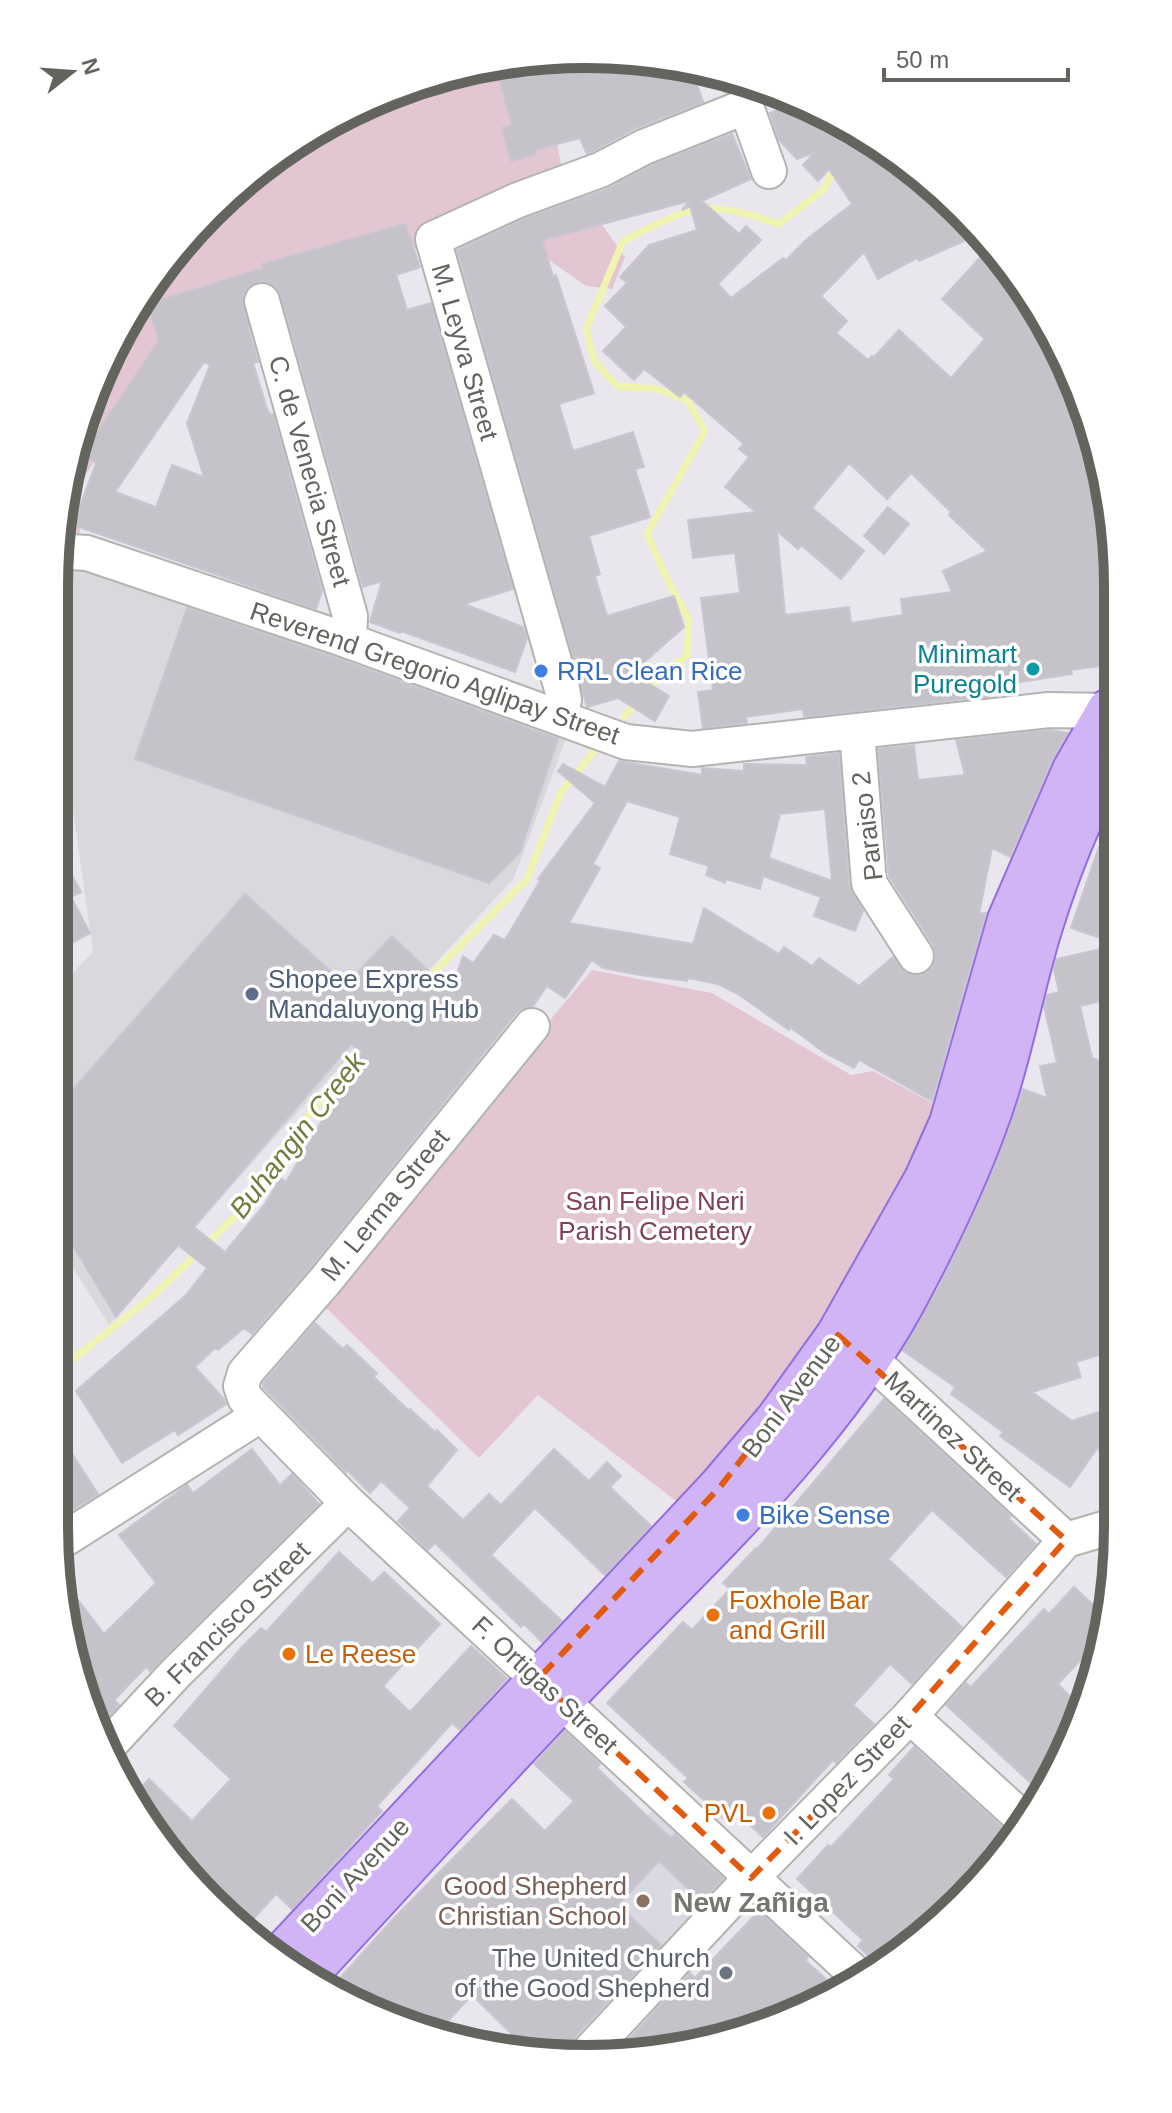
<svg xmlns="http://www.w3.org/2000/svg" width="1172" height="2113" font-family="Helvetica,sans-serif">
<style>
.industrial{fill:#d9d8dd}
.education{fill:#dad8e0}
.green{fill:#e2c6d1}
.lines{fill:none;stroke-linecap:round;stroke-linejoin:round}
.stream{stroke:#f1f4b0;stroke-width:7}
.building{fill:#c5c3c9;stroke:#c9c5d2;stroke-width:2;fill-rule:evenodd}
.minor-casing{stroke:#b3b4af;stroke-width:38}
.major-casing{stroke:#936edf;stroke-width:46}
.minor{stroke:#fff;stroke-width:34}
.major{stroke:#d1b4f5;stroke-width:42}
.marked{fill:none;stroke:#e15a10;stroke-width:6;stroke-dasharray:16 10;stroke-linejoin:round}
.culture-dot{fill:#0f9aa8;stroke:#fff;stroke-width:3}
.shop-dot{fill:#3f7fe0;stroke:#fff;stroke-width:3}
.service-dot{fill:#5c6f8a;stroke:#fff;stroke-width:3}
.food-dot{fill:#e8710a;stroke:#fff;stroke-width:3}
.education-dot{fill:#8d6e63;stroke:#fff;stroke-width:3}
.worship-dot{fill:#6b7280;stroke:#fff;stroke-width:3}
.labels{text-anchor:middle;stroke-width:7;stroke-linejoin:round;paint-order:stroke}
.street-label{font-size:26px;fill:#63645e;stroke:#fff}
.culture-label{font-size:26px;fill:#0d838f;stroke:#fff;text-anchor:end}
.shop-label{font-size:26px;fill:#366cbe;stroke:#fff;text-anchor:start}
.service-label{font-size:26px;fill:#4e5e75;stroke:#fff;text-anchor:start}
.park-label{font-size:26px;fill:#804157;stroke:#fff}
.food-label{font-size:26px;fill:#c56008;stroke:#fff;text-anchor:start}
.education-label{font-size:26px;fill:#785e54;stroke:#fff;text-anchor:end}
.worship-label{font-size:26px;fill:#5b616d;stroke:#fff;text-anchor:end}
.water-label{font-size:28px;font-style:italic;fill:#747b3e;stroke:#fff}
.neighbourhood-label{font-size:28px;font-weight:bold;fill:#75766f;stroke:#fff}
.rim{fill:none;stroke:#63645e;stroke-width:10}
</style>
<rect width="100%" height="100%" fill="#e9e6ee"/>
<polygon class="industrial" points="55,571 84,571 567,736 514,878 273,1139 109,1325 54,1237 55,992 93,952 55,682"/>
<polygon class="education" points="654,1808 734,1885 633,1995 552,1916"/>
<g class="green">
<polygon points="551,55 556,138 562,169 625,257 612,289 586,286 519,239 476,236 257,281 167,306 151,373 76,490 84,571 55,571 55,552 72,448 125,320 186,236 262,164 350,109 448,72"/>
<polygon points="689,66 760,84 748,112"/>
<polygon points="592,970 712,993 851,1075 873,1071 938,1106 884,1232 825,1335 684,1507 538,1395 479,1458 317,1299"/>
</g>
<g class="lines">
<g class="stream">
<path d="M 645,690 L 687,655 L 689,620 L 668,581 L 647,534 L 705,431 L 687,400 L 657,389 L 617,386 L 594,361 L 586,329 L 623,241 C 694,205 702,198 779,224 L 824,189 L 835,168"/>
<polyline points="624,717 638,700"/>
<polyline points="427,979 527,879 561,792 596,749"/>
<polyline points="54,1374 154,1295 255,1197 287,1140 366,1049"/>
</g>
</g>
<g class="building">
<polygon points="551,55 655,58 691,67 703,102 636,128 587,154 580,138 535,150 536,154 511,161 502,128 512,125 495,64"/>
<path d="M 798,101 L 852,125 L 937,186 L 972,226 L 966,230 L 973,237 L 919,261 L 917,258 L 878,279 L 864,252 L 821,296 L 847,321 L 836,333 L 868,360 L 872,356 L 874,357 L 899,330 L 951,378 L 985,339 L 942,299 L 987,250 L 1028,290 L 1058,346 L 1054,351 L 1067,363 L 1078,383 L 1114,517 L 1114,664 L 1071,670 L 1072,674 L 989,687 L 990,696 L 804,717 L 803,709 L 746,717 L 747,723 L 703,728 L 698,692 L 713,690 L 701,598 L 740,593 L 735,553 L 693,558 L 688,520 L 756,512 L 725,487 L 749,457 L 739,449 L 744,444 L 684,392 L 680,397 L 644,369 L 634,380 L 603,351 L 626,327 L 605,306 L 627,283 L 620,277 L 649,245 L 697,230 L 690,206 L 682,210 L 689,201 L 542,240 L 553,276 L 556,275 L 594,393 L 559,404 L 573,451 L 633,432 L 644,467 L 635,469 L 650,517 L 589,536 L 600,574 L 595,576 L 607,616 L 674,596 L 684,627 L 632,673 L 669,696 L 655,721 L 618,698 L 587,707 L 457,250 L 526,218 L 607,189 L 652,165 L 732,134 L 751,179 L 702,201 L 739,234 L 746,226 L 761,240 L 718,284 L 731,298 L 783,258 L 786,260 L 807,239 L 852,204 L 829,169 L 818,181 L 803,165 L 815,152 L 797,159 L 779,140 L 770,113 ZM 849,463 L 887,499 L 911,473 L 951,512 L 949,515 L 987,551 L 943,571 L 952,592 L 901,599 L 903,615 L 851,623 L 849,607 L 785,615 L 777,531 L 798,549 L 801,545 L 841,579 L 864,551 L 812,508 Z"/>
<path d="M 405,224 L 420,267 L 396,275 L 407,310 L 431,303 L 513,589 L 464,604 L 523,627 L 527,638 L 515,672 L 401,631 L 400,633 L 370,622 L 382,581 L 363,587 L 281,296 L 276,287 L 268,282 L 257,282 L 248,287 L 243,295 L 243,306 L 258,362 L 253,363 L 267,409 L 270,415 L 273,414 L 322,591 L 316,609 L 73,525 L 96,463 L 83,454 L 159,340 L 148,304 L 263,268 L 262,264 ZM 204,362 L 210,365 L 187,423 L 204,477 L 172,465 L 156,507 L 115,492 Z"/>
<polygon points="888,507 909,524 884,554 864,536"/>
<polygon points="187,608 342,660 558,739 520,852 489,883 135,759"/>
<path d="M 1050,730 L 1068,733 L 1052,760 L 1010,857 L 992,848 L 979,914 L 986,913 L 932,1101 L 859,1060 L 854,1068 L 825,1053 L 790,1027 L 789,1030 L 738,994 L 718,984 L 688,978 L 687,981 L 640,975 L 603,968 L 592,960 L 565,998 L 547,986 L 533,1006 L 524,1008 L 516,1013 L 310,1268 L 252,1334 L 244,1328 L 218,1350 L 215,1348 L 195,1367 L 224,1399 L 226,1404 L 178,1435 L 175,1430 L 122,1463 L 76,1391 L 186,1295 L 207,1268 L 178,1245 L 116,1317 L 54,1214 L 54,1111 L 245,894 L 346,985 L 392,936 L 442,984 L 449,975 L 455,979 L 463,956 L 473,963 L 494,935 L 505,940 L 540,881 L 538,879 L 595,803 L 558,771 L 563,764 L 605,787 L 619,761 L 702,775 L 702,768 L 744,771 L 744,764 L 807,765 L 806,757 L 839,753 L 849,885 L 863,911 L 855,931 L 814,916 L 821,897 L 763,876 L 760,889 L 726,879 L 725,883 L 706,875 L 709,866 L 670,854 L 680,817 L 627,801 L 593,864 L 600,868 L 569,923 L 693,944 L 704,908 L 779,954 L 784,947 L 812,966 L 819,958 L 859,986 L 893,957 L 906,973 L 918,976 L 926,973 L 933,966 L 936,954 L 933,945 L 889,876 L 878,749 L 914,745 L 918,780 L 965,775 L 956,740 ZM 825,809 L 832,881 L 769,858 L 780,814 ZM 351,1044 L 362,1052 L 286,1182 L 280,1178 L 265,1204 L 225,1252 L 194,1227 Z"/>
<polygon points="55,843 81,892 71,897 90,933 55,952"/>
<polygon points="1099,847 1115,852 1115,943 1071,928"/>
<polygon points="1115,946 1115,998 1080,1006 1092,1058 1115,1066 1116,1350 1076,1362 1081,1377 1032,1392 1072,1421 1116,1406 1117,1491 1114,1492 1098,1447 1070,1487 1000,1436 1003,1432 951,1394 955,1387 902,1350 938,1289 976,1210 999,1156 1023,1089 1047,1098 1040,1066 1057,1063 1044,1006 1047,995 1059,992 1054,969 1056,959"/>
<polygon points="315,1323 343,1349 347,1345 377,1373 374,1377 409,1411 410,1409 435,1432 437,1430 457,1450 427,1486 463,1520 489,1494 501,1505 554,1449 589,1481 607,1462 621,1476 610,1487 651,1526 605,1575 535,1508 491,1555 562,1621 542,1642 524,1624 521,1627 435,1543 428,1550 398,1521 410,1508 381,1481 370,1493 347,1470 346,1472 263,1387 263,1383"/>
<polygon points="884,1399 1011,1516 1008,1518 1036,1544 1006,1577 932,1510 888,1559 962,1627 912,1684 890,1664 853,1705 874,1724 836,1763 833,1760 763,1837 739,1815 730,1824 684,1782 688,1778 607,1703 683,1622 692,1630 730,1589 723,1583 756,1548 757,1549"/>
<polygon points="54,1426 98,1494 54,1522"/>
<polygon points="252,1449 280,1485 292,1474 319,1504 150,1671 146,1667 114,1700 119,1705 98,1727 82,1698 63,1580 104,1634 156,1583 119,1535 187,1485 193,1493"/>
<polygon points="339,1552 373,1583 384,1572 440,1624 383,1686 410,1712 471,1646 507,1679 460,1730 452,1723 377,1806 382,1811 292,1909 276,1894 246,1927 164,1851 134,1795 149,1779 192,1821 231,1779 174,1726 242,1647 261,1628 266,1632"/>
<polygon points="1074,1587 1107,1618 1106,1626 1086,1648 1089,1651 1058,1684 1082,1709 1045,1796 946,1705 966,1683 971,1687 1044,1609 1049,1614"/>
<polygon points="565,1731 600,1764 597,1768 648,1817 671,1838 675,1834 723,1878 702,1902 659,1861 618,1905 661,1945 572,2040 568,2053 527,2049 472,1995 435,2035 331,1988 393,1919 512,1799 545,1831 574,1801 534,1764"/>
<polygon points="914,1747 1012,1836 937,1927 877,1964 858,1946 863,1940 797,1879 828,1845 831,1847 894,1779 889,1775"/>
<polygon points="759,1911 808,1957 805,1960 837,1989 790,2018 642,2053 628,2040 690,1973 695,1978"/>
</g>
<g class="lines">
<g class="minor-casing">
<g id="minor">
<polyline points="262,301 350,616 349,641"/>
<polyline points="55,551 87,553 349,641 626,742 692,749 1049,710 1108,711 1114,717"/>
<polyline points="560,716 564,700 562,689 433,239 518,200 600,170 644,147 737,110 748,112 769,171"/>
<polyline points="857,732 869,883 916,956"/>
<polyline points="532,1026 325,1281 245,1373 241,1386 245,1398 348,1503 858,1976"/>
<polyline points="850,1344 869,1358 1066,1540"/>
<polyline points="57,1544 260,1415"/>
<polyline points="910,1716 1024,1820"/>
<polyline points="108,1746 175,1674 348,1503"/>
<polyline points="587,2054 751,1878 910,1716 1066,1540 1117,1525"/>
</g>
</g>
<g class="major-casing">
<g id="major">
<polyline points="279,1958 720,1487 777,1420 838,1335 926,1179 951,1123 1009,920 1074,770 1108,711 1114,710"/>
<path d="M 305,1976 C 399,1875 491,1772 587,1673 C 697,1559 826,1443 903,1303 C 939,1236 973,1166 996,1094 C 1014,1038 1024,979 1042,923 C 1058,872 1079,819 1104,772"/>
</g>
</g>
<use href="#minor" class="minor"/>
<use href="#major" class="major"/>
</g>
<path class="marked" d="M 838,1335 L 1066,1540 L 910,1716 L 751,1878 L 538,1679 L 720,1487 Z"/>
<circle class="culture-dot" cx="1033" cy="669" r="8"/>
<g class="shop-dot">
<circle cx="541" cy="671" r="8"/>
<circle cx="743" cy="1515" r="8"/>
</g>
<circle class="service-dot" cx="252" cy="994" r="8"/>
<g class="food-dot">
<circle cx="713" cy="1615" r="8"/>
<circle cx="289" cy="1654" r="8"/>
<circle cx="769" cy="1813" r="8"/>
</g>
<circle class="education-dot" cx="643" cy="1901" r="8"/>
<circle class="worship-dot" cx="726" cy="1973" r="8"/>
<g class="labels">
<g class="street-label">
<text transform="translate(465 352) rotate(74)" y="9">M. Leyva Street</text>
<text transform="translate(310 471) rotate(74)" y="9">C. de Venecia Street</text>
<text transform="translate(435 673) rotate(19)" y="9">Reverend Gregorio Aglipay Street</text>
<text transform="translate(867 826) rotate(-97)" y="9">Paraiso 2</text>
<text transform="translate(385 1205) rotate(-51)" y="9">M. Lerma Street</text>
<text transform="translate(791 1396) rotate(-53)" y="9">Boni Avenue</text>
<text transform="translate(953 1436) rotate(43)" y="9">Martinez Street</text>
<text transform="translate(227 1624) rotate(-45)" y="9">B. Francisco Street</text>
<text transform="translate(545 1685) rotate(43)" y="9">F. Ortigas Street</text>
<text transform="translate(847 1780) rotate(-46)" y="9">I. Lopez Street</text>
<text transform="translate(355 1875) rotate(-47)" y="9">Boni Avenue</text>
</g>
<g class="culture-label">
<text x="1017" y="663">Minimart<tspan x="1017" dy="30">Puregold</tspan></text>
</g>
<g class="shop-label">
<text x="557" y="680">RRL Clean Rice</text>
<text x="759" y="1524">Bike Sense</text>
</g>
<g class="service-label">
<text x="268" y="988">Shopee Express<tspan x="268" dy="30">Mandaluyong Hub</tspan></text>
</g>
<g class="park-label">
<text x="655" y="1210">San Felipe Neri<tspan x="655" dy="30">Parish Cemetery</tspan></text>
</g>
<g class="food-label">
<text x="729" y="1609">Foxhole Bar<tspan x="729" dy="30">and Grill</tspan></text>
<text x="305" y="1663">Le Reese</text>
<text x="753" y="1822" text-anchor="end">PVL</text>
</g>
<g class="education-label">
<text x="627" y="1895">Good Shepherd<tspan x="627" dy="30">Christian School</tspan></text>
</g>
<g class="worship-label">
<text x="710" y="1967">The United Church<tspan x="710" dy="30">of the Good Shepherd</tspan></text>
</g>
<g class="water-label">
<text transform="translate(297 1135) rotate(-52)" y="10">Buhangin Creek</text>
</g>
<g class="neighbourhood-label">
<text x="751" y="1912">New Zañiga</text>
</g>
</g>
<path d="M0 0H1172V2113H0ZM586 68H586A518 518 0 0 1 1104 586V1527A518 518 0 0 1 586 2045H586A518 518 0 0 1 68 1527V586A518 518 0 0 1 586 68Z" fill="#fff" fill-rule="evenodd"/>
<path class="rim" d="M586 68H586A518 518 0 0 1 1104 586V1527A518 518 0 0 1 586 2045H586A518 518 0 0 1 68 1527V586A518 518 0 0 1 586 68Z"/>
<g transform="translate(72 72) rotate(73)" stroke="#ffffff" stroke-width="6" paint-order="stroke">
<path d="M0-6L14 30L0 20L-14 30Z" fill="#63645e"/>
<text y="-12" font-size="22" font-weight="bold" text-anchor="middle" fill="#63645e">N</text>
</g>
<path d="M884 68v12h184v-12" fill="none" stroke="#63645e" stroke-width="4"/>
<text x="896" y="68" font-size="24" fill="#63645e" stroke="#ffffff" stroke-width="6" paint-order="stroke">50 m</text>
</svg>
